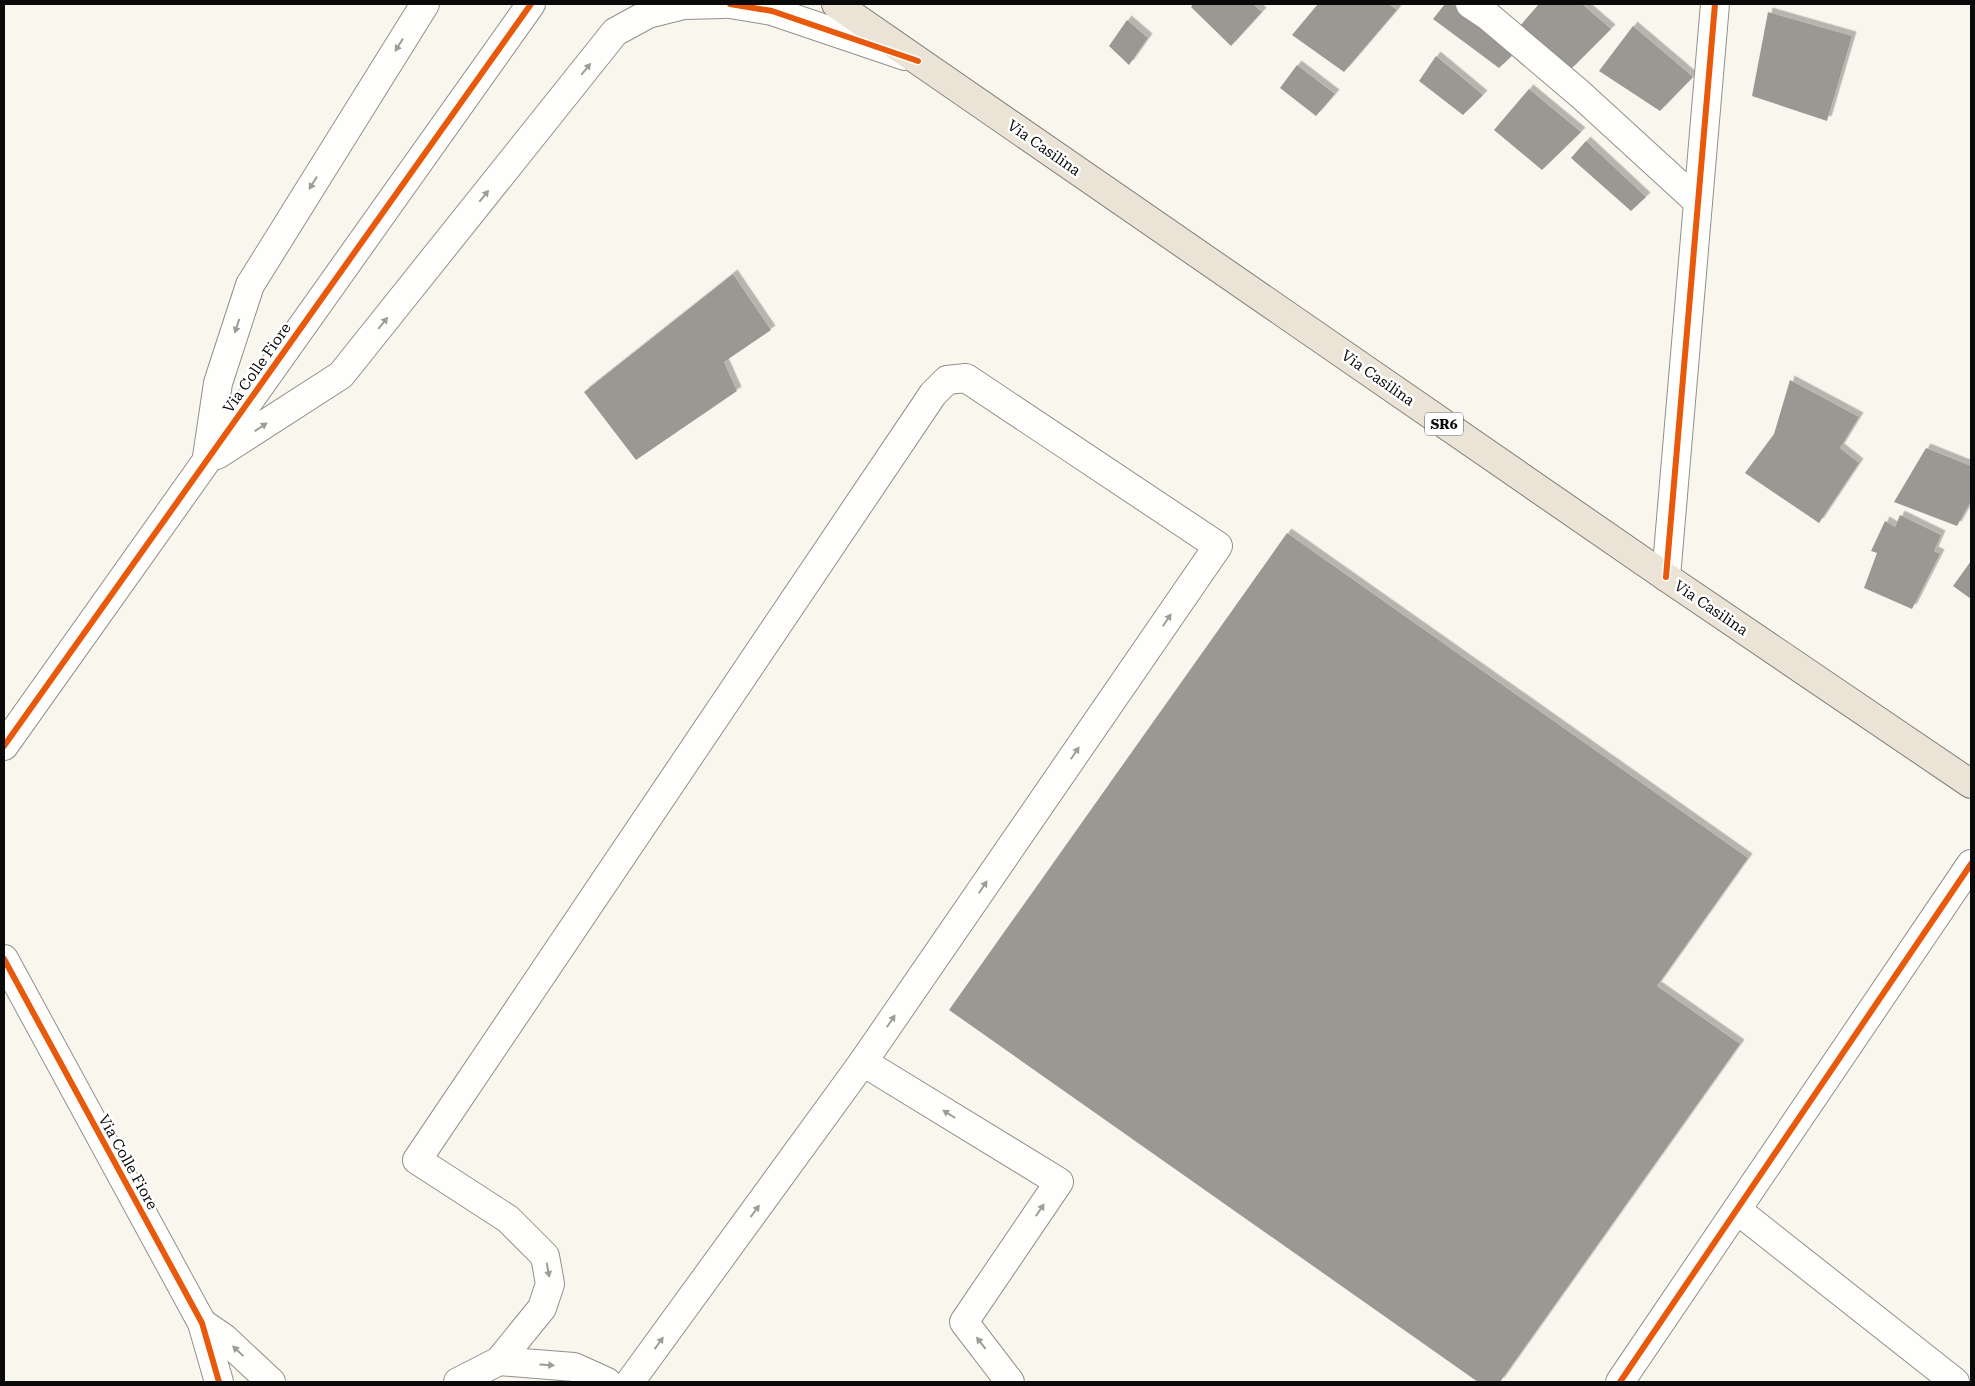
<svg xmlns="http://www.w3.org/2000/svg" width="1975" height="1386" font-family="'Roboto Serif',serif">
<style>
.building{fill:#9b9894;filter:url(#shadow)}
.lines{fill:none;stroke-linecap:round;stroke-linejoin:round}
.minor-casing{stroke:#92908c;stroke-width:30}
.major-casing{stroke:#7f7e7a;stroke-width:30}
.minor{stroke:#fefefc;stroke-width:28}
.major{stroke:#ebe4d6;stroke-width:28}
.cycleway-casing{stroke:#fff;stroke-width:9}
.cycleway{stroke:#e8590c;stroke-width:6}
.oneway{fill:#9c9c9b}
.labels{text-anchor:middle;stroke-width:5;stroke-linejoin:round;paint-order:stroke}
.shield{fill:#fff;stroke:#545454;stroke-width:1}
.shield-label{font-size:14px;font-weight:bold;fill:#0a0a0a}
.street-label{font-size:15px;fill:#0a0a0a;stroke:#fff}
</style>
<defs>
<filter id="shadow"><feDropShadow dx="4.5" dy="-4.5" stdDeviation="0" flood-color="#0004"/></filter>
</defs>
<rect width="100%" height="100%" fill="#f9f6ed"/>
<g class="building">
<polygon points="1193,4 1253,4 1262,12 1231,46 1191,7"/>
<polygon points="1318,4 1389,4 1397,10 1344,72 1292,35"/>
<polygon points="1445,4 1452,4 1517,51 1499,68 1433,19"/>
<polygon points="1539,4 1582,4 1611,29 1570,70 1519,27"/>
<polygon points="1768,12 1852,36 1827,121 1752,96"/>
<polygon points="1127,20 1148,38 1129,65 1109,46"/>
<polygon points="1633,26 1693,77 1660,111 1599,71"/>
<polygon points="1436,56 1483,95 1463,115 1419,81"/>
<polygon points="1297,65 1335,94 1316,116 1280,88"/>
<polygon points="1529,89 1581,132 1542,170 1494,130"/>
<polygon points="1586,141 1646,197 1631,211 1571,158"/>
<polygon points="733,274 771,330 724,362 737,391 636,460 584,392"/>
<polygon points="1790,380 1859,417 1840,448 1859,463 1819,523 1745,473 1774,434"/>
<polygon points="1926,448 1971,466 1971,501 1957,526 1894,502"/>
<polygon points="1900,515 1941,535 1934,551 1940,554 1912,609 1864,588 1877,553 1871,551 1885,521 1895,527"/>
<polygon points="1287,533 1748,858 1657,986 1740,1044 1500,1382 1478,1382 949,1010"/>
<polygon points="1971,561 1971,599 1953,586"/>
</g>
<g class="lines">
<g class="minor-casing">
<g id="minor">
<polyline points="730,4 772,11 905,56"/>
<polyline points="1470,4 1488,16 1580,94 1698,202"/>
<polyline points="217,455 341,375 615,32 648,14 684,5 723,4"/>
<polyline points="207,457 218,383 250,285 425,4"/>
<polyline points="1666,577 1715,4"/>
<polyline points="4,746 531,4"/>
<polyline points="4,959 202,1323 219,1382"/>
<polyline points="863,1062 1059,1182 964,1322 1010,1382"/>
<polyline points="1737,1210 1955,1382"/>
<polyline points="202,1323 224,1338 271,1382"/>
<polyline points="499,1361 574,1367 607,1382"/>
<polyline points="458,1382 499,1361 542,1308 550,1284 545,1256 508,1219 417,1160 933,394 947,380 966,378 1218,546 863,1062 630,1382"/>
<polyline points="1620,1382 1971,864"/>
</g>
</g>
<g class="major-casing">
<polyline id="major" points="836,4 1666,577 1971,784"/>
</g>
<use href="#minor" class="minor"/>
<use href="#major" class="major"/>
<g class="cycleway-casing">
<g id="cycleway">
<polyline points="730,4 772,11 918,61"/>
<polyline points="1666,577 1715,4"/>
<polyline points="4,746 531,4"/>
<polyline points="4,959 202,1323 219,1382"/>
<polyline points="1620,1382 1971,864"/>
</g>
</g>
<use href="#cycleway" class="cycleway"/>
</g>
<defs><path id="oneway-solid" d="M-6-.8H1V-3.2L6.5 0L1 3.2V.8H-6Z" transform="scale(1.25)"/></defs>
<g class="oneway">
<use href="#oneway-solid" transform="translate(399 45) rotate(122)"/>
<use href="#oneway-solid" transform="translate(586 69) rotate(-51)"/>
<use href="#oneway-solid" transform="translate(313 183) rotate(122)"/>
<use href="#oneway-solid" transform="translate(484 196) rotate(-51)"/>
<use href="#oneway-solid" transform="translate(383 323) rotate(-51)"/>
<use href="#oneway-solid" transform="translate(237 326) rotate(108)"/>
<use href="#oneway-solid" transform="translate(261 427) rotate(-33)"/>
<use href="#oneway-solid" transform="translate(1167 620) rotate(-56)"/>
<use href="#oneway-solid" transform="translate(1075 753) rotate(-56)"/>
<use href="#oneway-solid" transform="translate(983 887) rotate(-56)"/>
<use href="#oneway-solid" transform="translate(891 1021) rotate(-56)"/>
<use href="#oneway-solid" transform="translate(949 1114) rotate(-148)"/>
<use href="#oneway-solid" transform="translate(1040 1210) rotate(-56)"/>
<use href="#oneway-solid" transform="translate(755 1211) rotate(-54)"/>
<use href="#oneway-solid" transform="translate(548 1270) rotate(80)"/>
<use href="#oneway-solid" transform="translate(659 1343) rotate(-54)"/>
<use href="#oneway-solid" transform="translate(981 1343) rotate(-128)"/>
<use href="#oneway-solid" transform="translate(238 1351) rotate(-137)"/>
<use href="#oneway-solid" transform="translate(547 1365) rotate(4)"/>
</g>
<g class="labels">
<rect class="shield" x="1425" y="412.5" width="38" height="23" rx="4"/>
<g class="shield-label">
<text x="1444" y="429">SR6</text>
</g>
<g class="street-label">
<text transform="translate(1044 148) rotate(35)" y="5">Via Casilina</text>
<text transform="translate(257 368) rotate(-55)" y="5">Via Colle Fiore</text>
<text transform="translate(1378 378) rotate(35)" y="5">Via Casilina</text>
<text transform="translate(1711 608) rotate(34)" y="5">Via Casilina</text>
<text transform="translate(128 1162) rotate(61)" y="5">Via Colle Fiore</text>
</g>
</g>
<rect width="1975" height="1386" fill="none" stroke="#0a0a0a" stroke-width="10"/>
</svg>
